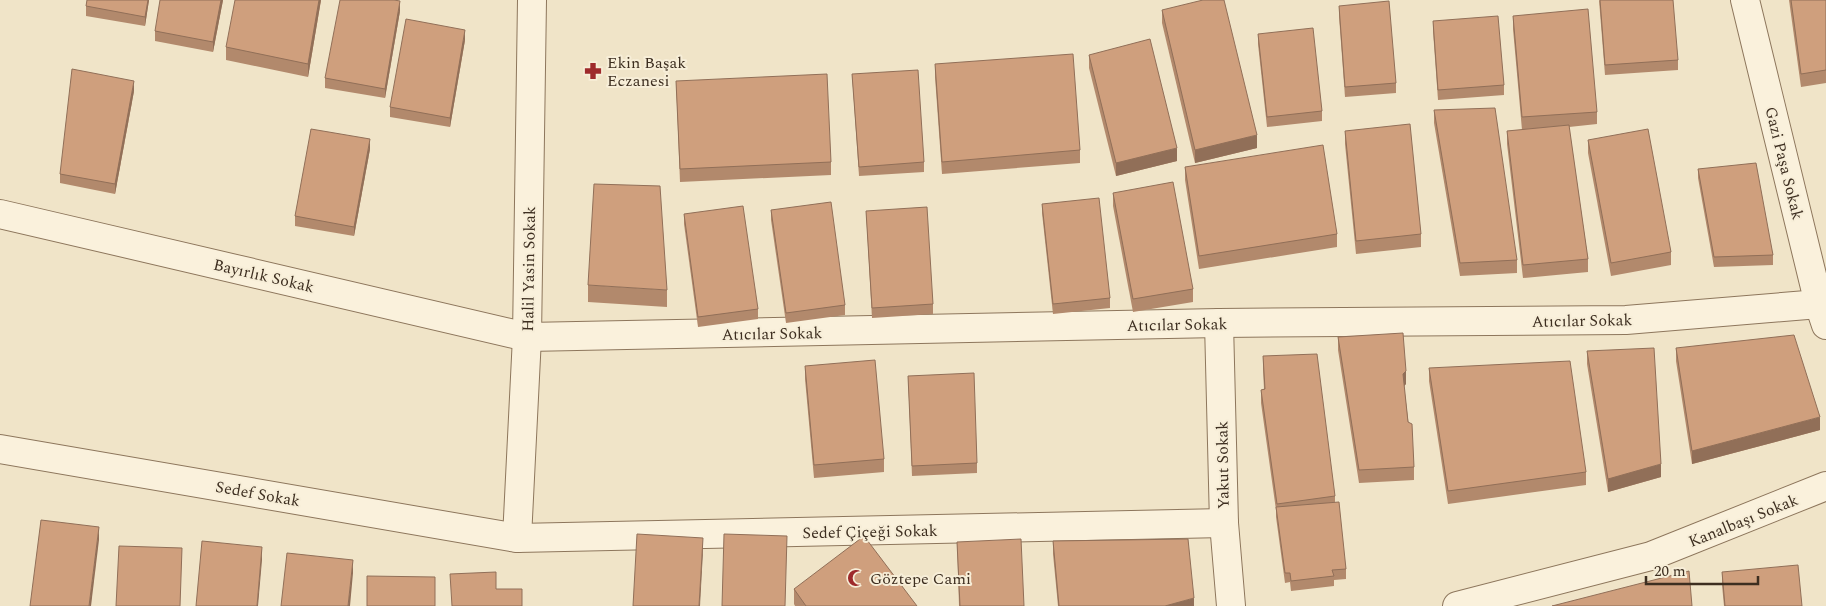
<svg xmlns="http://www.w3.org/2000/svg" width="1826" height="606" font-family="Spectral,serif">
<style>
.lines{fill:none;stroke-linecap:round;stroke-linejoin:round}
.minor-casing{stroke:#8d765c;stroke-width:30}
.minor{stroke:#faf1dc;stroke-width:28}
.wall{fill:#b2896c}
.shaded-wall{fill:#916f58}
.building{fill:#cf9f7d;stroke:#916f58}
.labels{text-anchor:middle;stroke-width:4;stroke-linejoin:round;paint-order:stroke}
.poi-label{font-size:16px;fill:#3d2e20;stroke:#f7eed8;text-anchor:start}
.street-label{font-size:16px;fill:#3d2e20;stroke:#f7eed8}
</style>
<rect width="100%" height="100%" fill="#f0e4c8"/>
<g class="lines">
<g class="minor-casing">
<g id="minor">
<polyline points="1745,0 1819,304 1826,325"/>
<polyline points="0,214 527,337 1219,323 1626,320 1819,304 1826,302"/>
<polyline points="1219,323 1224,523 1231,606"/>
<polyline points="0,449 517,538 1224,523"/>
<polyline points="517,538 527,337 532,0"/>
<polyline points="1457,606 1651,556 1826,486"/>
</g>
</g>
<use href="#minor" class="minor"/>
</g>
<g class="wall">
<polygon points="87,0 149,0 145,26 86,16 86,6"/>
<polygon points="223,0 213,52 155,41 155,31"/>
<polygon points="321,0 308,77 226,60 226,47"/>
<polygon points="1599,0 1678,60 1678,70 1605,75"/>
<polygon points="1789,0 1826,0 1826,83 1801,87"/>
<polygon points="1339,6 1396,83 1396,93 1345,97 1339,16"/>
<polygon points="1162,10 1257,148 1195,163 1162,23"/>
<polygon points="400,11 385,98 325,88 325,78"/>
<polygon points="1513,16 1597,112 1597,124 1569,127 1588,259 1588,272 1523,278 1507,144 1507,131 1522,130 1513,29"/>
<polygon points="1433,21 1504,85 1504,95 1438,100 1433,31"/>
<polygon points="1258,34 1322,111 1322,121 1267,127 1258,44"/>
<polygon points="465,40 450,127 390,117 390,107"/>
<polygon points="1089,55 1177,161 1116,176 1089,68"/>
<polygon points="935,64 1080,150 1080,163 942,174 935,77"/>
<polygon points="852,74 924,162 924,172 859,176"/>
<polygon points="676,81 831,162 831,175 680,182"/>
<polygon points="134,91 115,194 60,183 60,174"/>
<polygon points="1434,110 1517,260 1517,273 1460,276 1434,123"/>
<polygon points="1345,131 1421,234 1421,247 1356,254 1345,144"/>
<polygon points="1588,140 1671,252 1671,265 1611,276 1588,153"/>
<polygon points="370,149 354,236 295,226 295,216"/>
<polygon points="1185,167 1337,234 1337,247 1199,269 1185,180"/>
<polygon points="1698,169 1773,255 1773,265 1714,267 1698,178"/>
<polygon points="1113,193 1193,289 1193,302 1133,312 1113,206"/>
<polygon points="1042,204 1110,298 1110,308 1053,314 1042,213"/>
<polygon points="771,210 845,305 845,315 786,323 771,220"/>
<polygon points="866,211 933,304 933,314 872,318"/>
<polygon points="684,214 758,309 758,319 698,327 684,224"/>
<polygon points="588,285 667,290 667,307 588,302"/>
<polygon points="1338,337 1406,384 1404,386 1414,467 1414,480 1359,483 1338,350"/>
<polygon points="1676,348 1820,430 1692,464 1676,361"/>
<polygon points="1587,351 1661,477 1608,492 1587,364"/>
<polygon points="1263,356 1335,496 1335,502 1346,569 1346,579 1334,580 1334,586 1291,591 1290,582 1285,583 1276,517 1276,510 1261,403 1261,390 1264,389 1263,369"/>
<polygon points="805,366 884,459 884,472 814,478 805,379"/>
<polygon points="1429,368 1586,472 1586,485 1448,504 1429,381"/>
<polygon points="908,376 977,463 977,473 912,476"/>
<polygon points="1053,541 1194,606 1058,606 1053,554"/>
<polygon points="957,542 1024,606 959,606"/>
<polygon points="1722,572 1802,606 1724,606 1722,585"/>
<polygon points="794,589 917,606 795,606 794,604"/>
</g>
<g class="shaded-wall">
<polygon points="148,0 149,0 145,26 145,17"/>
<polygon points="221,0 223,0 213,52 213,42"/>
<polygon points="319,0 321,0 308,77 308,64"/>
<polygon points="400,1 400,11 385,98 385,89"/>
<polygon points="465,30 465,40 450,127 450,118"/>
<polygon points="134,81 134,91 115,194 115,184"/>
<polygon points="1257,135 1257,148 1195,163 1195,150"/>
<polygon points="370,139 370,149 354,236 354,227"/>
<polygon points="1177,148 1177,161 1116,176 1116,163"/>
<polygon points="1406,371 1406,384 1403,387 1403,374"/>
<polygon points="1820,417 1820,430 1692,464 1692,451"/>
<polygon points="1661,464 1661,477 1608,492 1608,479"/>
<polygon points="99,527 99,540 91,606 89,606"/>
<polygon points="703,538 703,551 700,606 699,606"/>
<polygon points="262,547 262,560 258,606 257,606"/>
<polygon points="353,560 353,573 350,606 348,606"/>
<polygon points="1194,598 1194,606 1165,606"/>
</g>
<g class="building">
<polygon points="87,0 148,0 145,17 86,6"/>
<polygon points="160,0 221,0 213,42 155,31"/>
<polygon points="235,0 319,0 308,64 226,47"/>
<polygon points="340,0 394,0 400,1 385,89 325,78"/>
<polygon points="1203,0 1224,0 1257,135 1195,150 1162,10"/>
<polygon points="1600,0 1673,0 1678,60 1605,65"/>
<polygon points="1791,0 1826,0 1826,70 1801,74"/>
<polygon points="1389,1 1396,83 1345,87 1339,6"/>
<polygon points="1588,9 1597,112 1522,117 1513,16"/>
<polygon points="1498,16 1504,85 1438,90 1433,21"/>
<polygon points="406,19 465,30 450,118 390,107"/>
<polygon points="1313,28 1322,111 1267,117 1258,34"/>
<polygon points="1150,39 1177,148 1116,163 1089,55"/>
<polygon points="1073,54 1080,150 942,162 935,64"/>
<polygon points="72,69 134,81 115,184 60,174"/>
<polygon points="918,70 924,162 859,167 852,74"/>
<polygon points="827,74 831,162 680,169 676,81"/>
<polygon points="1495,108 1517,260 1460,263 1434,110"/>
<polygon points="1410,124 1421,234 1356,241 1345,131"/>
<polygon points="1569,125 1588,259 1523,265 1507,131"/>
<polygon points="311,129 370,139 354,227 295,216"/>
<polygon points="1648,129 1671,252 1611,263 1588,140"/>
<polygon points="1323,145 1337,234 1199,256 1185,167"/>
<polygon points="1756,163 1773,255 1714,257 1698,169"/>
<polygon points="1173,182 1193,289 1133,299 1113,193"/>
<polygon points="594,184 660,186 667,290 588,285"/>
<polygon points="1099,198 1110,298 1053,304 1042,204"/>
<polygon points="831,202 845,305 786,313 771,210"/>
<polygon points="743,206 758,309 698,317 684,214"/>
<polygon points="927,207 933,304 872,308 866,211"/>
<polygon points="1403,333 1406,371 1403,374 1408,422 1412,424 1414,467 1359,470 1338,337"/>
<polygon points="1794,335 1820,417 1692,451 1676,348"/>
<polygon points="1654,348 1661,464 1608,479 1587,351"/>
<polygon points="1317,354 1335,496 1277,504 1261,390 1265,389 1263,356"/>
<polygon points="875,360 884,459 814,465 805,366"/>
<polygon points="1570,361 1586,472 1448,491 1429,368"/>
<polygon points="974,373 977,463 912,466 908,376"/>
<polygon points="1339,502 1346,569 1332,570 1334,576 1291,581 1290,573 1285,573 1276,507"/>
<polygon points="41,520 99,527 89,606 30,606"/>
<polygon points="637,534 703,538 699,606 633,606"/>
<polygon points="724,534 787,536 785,606 722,606"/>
<polygon points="864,536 917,606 806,606 794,589"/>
<polygon points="1021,539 1024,606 960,606 957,542"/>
<polygon points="1188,539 1194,598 1165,606 1059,606 1053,541"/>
<polygon points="202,541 262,547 257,606 196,606"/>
<polygon points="119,546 182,548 180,606 116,606"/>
<polygon points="287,553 353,560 348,606 281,606"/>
<polygon points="1798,565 1802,606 1725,606 1722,572"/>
<polygon points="1689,571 1692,606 1552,606"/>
<polygon points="496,572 496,589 522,589 522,606 452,606 450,574"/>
<polygon points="367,576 435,577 435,606 367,606"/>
</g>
<defs>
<g id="pharmacy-bare" transform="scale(1.35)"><path d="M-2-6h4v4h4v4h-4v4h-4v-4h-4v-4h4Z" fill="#9e2a2b" stroke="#f7eed8" stroke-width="2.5" paint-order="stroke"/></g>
<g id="mosque-bare" transform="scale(1.35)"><path d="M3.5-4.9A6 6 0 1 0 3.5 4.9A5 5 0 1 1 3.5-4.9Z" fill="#9e2a2b" stroke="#f7eed8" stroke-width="2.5" paint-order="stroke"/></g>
</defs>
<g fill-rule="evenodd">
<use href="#pharmacy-bare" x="593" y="71"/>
<use href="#mosque-bare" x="856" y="578"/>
</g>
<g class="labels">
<g class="poi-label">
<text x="607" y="68">Ekin Başak<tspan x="607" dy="18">Eczanesi</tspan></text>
<text x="870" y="584">Göztepe Cami</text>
</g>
<g class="street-label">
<text transform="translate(1785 163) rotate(76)" y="6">Gazi Paşa Sokak</text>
<text transform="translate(528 269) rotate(-89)" y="6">Halil Yasin Sokak</text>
<text transform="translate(264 275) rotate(13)" y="6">Bayırlık Sokak</text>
<text transform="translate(1582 320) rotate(-1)" y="6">Atıcılar Sokak</text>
<text transform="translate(1177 324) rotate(-1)" y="6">Atıcılar Sokak</text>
<text transform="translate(772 333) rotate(-1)" y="6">Atıcılar Sokak</text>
<text transform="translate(1222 465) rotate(-91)" y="6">Yakut Sokak</text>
<text transform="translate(258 493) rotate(10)" y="6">Sedef Sokak</text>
<text transform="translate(1743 520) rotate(-22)" y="6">Kanalbaşı Sokak</text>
<text transform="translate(870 531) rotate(-1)" y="6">Sedef Çiçeği Sokak</text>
</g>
</g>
<path d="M1646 576v8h112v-8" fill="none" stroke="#3d2e20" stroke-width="2.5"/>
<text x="1654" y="576" font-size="15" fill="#3d2e20" stroke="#f7eed8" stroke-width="4" paint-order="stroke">20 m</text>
</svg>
